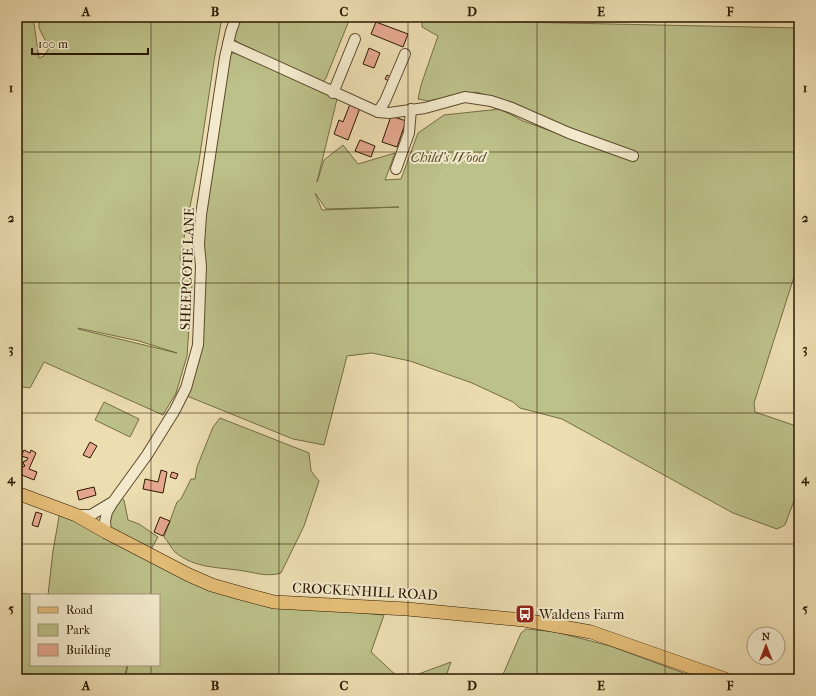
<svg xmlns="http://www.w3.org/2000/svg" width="816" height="696" font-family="'IM FELL French Canon',serif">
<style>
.green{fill:#bcc089;stroke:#746c44;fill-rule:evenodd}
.building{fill:#e7a990;stroke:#2b1700}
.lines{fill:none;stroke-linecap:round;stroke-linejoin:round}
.minor-casing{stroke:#5c492c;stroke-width:12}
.major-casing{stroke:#2b1700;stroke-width:14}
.minor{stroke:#f3eacd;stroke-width:10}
.major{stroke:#e6bf79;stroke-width:13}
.grid{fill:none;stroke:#2b1700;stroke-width:1;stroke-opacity:0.55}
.labels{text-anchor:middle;stroke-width:4;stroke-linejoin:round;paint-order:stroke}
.park-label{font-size:14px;font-style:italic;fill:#564a29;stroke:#f3eacd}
.street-label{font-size:14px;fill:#2b1700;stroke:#f3eacd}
.poi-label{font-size:14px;fill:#2b1700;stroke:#f3eacd;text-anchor:start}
.neatline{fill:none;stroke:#2b1700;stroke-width:1.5}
.grid-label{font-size:13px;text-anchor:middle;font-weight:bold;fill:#2b1700}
</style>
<rect width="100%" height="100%" fill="#eddeb2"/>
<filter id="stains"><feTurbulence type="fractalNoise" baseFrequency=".005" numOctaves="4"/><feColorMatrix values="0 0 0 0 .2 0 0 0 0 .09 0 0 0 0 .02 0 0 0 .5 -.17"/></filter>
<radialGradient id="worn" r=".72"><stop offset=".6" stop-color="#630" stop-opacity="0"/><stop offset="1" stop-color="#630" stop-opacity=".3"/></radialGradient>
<g class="green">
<path d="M 17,17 L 33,17 L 39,58 L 44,56 L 49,48 L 39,28 L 39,17 L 222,18 L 214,61 L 199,161 L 180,258 L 192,285 L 187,356 L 176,393 L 163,415 L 44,362 L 30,388 L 17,386 ZM 78,328 L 139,341 L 177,353 L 78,329 Z"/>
<polygon points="240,17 350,18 326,78 321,85 247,49 232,38"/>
<path d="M 422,20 L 799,28 L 799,222 L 798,224 L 799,230 L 799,261 L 754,403 L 755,412 L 799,427 L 799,487 L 785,525 L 777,529 L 733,513 L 562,419 L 520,408 L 513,402 L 472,383 L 410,361 L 372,353 L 347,356 L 324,445 L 293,439 L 187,396 L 203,339 L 203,228 L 229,53 L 241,53 L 337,99 L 317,182 L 324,160 L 343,145 L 358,164 L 395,153 L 385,180 L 401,179 L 418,133 L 444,115 L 500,109 L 523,121 L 551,131 L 555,123 L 505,101 L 476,92 L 428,101 L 418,99 L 421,85 L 438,36 L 422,27 ZM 315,193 L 326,209 L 399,207 L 322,210 Z"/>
<polygon points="104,402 139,419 130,437 95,420"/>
<path d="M 220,418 L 309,453 L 311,471 L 319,481 L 304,526 L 281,573 C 268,577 256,573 244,571 C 220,567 195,569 175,552 C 171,548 168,541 164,537 L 177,502 L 181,499 L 191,479 L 195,479 L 197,467 L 213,427 Z"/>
<polygon points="120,496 124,500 128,520 139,524 158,537 150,551 109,531 109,513"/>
<polygon points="60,511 211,588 316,609 384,615 371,652 400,679 125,679 128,665 159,665 159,595 48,595 53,551"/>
<polygon points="17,593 40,595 31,595 31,665 127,665 124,679 17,679"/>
<polygon points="526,629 556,632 610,646 700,679 501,679 521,633"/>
<polygon points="451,662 445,679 405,679"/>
</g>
<g class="building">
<polygon points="376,22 408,34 403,47 371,34"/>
<polygon points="369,48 380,53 374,68 363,64"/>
<polygon points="387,75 391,77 389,81 385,79"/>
<polygon points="350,104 360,108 348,140 334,134 339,120 343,122"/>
<polygon points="391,116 406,121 397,147 382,142"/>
<polygon points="360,140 375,146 371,157 355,151"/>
<polygon points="90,442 97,446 90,458 83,455"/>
<polygon points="24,450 30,453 31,450 36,453 29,469 37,472 34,480 17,473 19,465 24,467 25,465 23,464 24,461 26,461 28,458 21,456"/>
<polygon points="161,470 167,472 163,493 143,489 145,479 158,482"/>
<polygon points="172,472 178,474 176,479 170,477"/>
<polygon points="94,487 96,495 79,500 77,491"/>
<polygon points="36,512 42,514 38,527 32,525"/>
<polygon points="160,517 170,521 163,536 154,532"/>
</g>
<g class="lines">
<g class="minor-casing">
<g id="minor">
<polyline points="228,44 378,112 389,113 425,108 465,97 491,101 512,108 569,133 633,156"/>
<polyline points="333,93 355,39"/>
<polyline points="378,112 385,101 405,54"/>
<polyline points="396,169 409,133 411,109"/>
<polyline points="77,515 91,515 111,503"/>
<polyline points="106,532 105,521 107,512 113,502 147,455 175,410 186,388 198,345 201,266 199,245 201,215 225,57 231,31 236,17"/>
</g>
</g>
<g class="major-casing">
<polyline id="major" points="17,493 76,515 106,532 189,575 212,585 240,593 274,602 407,609 524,620 591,632 725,679"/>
</g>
<use href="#minor" class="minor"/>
<use href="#major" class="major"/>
</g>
<path class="grid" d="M 151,17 L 151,595M 279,17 L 279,679M 408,17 L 408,679M 537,17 L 537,679M 665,17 L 665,679M 17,152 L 799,152M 17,283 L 799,283M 17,413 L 799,413M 17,544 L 799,544M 151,665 L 151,679"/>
<defs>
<g id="bus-square" transform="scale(1)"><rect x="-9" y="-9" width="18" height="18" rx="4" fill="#8f2418" stroke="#f3eacd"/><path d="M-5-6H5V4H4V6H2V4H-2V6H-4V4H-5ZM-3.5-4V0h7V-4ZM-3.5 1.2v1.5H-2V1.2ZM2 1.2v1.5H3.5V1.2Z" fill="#fff"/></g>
</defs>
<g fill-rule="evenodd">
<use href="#bus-square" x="525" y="614"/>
</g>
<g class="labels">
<g class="park-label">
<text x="448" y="162">Child's Wood</text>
</g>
<g class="street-label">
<text transform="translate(187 269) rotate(-88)" y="5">SHEEPCOTE LANE</text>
<text transform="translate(365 591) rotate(3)" y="5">CROCKENHILL ROAD</text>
</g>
<g class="poi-label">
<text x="539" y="619">Waldens Farm</text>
</g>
</g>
<rect width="816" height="696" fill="none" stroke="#eddeb2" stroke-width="44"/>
<rect x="30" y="594" width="130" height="72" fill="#f3eacd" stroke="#a3967b"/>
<rect x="38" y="607" width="20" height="6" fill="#e6bf79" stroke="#a3967b"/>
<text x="66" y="614" font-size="12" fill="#2b1700">Road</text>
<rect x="38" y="624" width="20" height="12" fill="#bcc089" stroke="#a3967b"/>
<text x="66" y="634" font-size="12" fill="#2b1700">Park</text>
<rect x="38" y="644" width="20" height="12" fill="#e7a990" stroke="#a3967b"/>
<text x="66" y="654" font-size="12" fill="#2b1700">Building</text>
<g transform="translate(766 646)"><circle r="19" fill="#f3eacd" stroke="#a3967b"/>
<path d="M0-3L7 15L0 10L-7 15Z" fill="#8f2418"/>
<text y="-6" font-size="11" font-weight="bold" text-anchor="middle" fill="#2b1700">N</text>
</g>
<path d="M32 48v6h116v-6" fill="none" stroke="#2b1700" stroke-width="2"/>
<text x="38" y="48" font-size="12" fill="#2b1700" stroke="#f3eacd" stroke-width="3" paint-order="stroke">100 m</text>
<rect x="22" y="22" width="772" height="652" class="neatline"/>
<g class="grid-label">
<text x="86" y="16">A</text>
<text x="215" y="16">B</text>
<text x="344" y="16">C</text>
<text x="472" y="16">D</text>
<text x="601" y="16">E</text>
<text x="730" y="16">F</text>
<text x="11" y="92">1</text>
<text x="805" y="92">1</text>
<text x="11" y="222">2</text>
<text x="805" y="222">2</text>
<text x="11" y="353">3</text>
<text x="805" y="353">3</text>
<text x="11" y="483">4</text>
<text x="805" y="483">4</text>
<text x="11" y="613">5</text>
<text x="805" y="613">5</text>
<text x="86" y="690">A</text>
<text x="215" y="690">B</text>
<text x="344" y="690">C</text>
<text x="472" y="690">D</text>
<text x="601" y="690">E</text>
<text x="730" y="690">F</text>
</g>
<rect width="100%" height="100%" filter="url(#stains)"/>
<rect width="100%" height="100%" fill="url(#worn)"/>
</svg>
